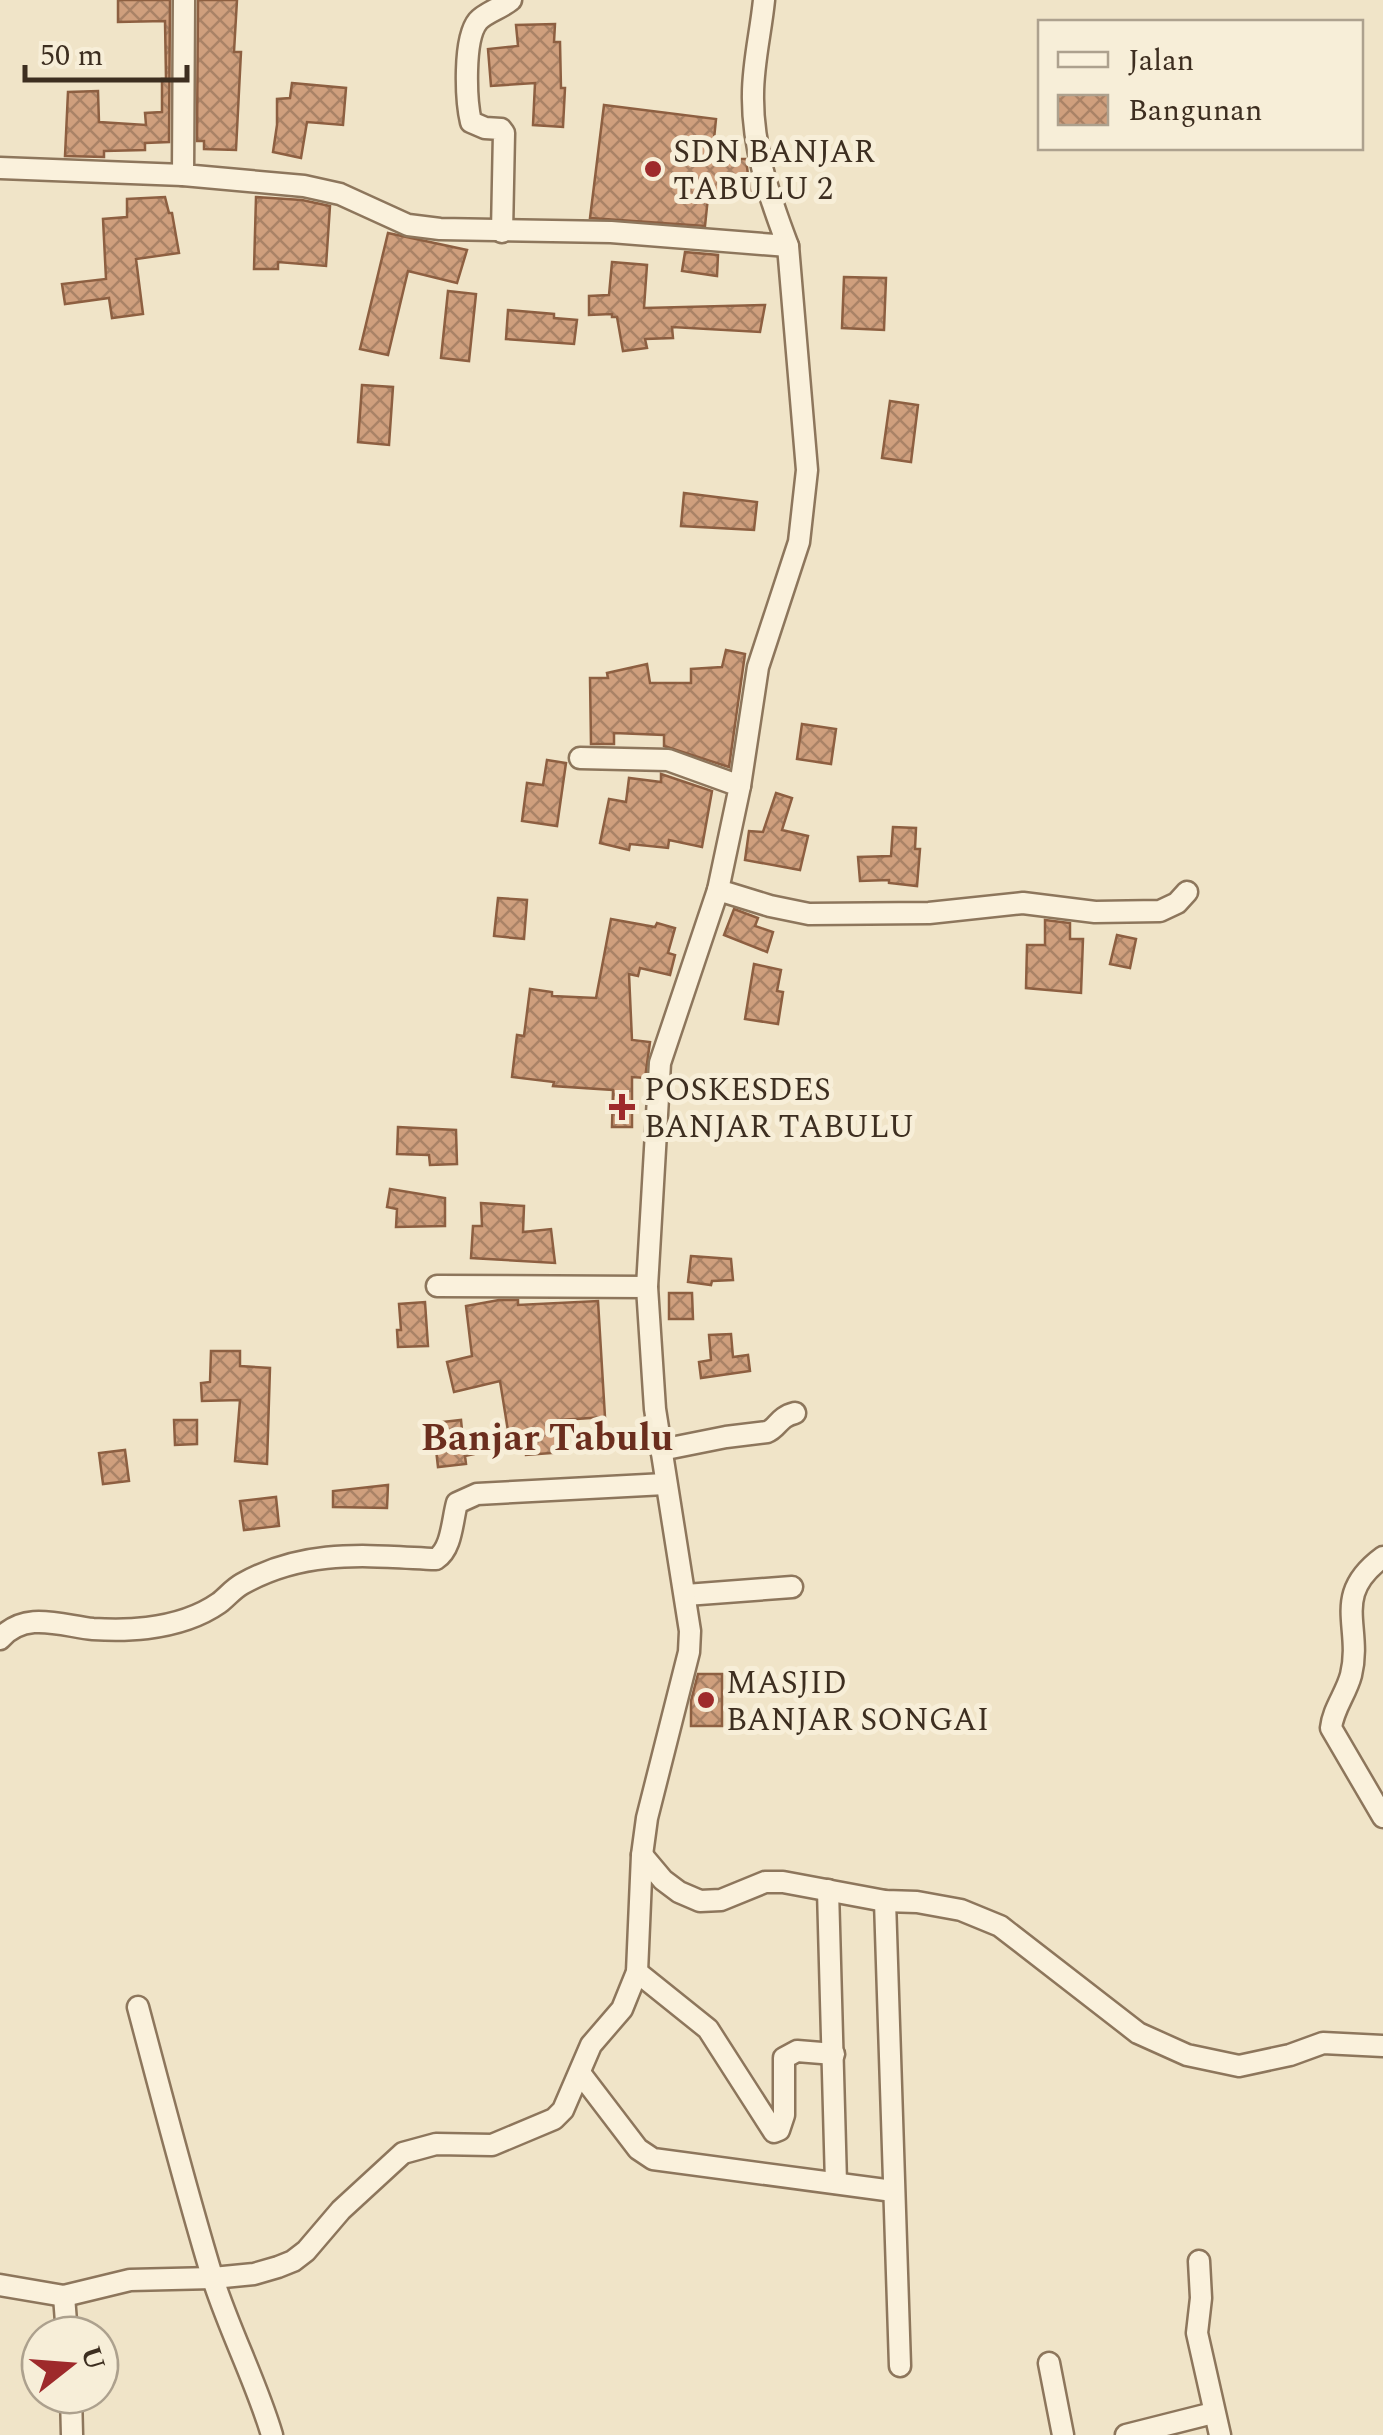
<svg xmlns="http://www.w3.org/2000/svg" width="1383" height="2435" font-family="Spectral,serif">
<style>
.building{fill:url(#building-cross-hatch);stroke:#8d5f41;stroke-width:2.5}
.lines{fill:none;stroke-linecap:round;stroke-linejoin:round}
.minor-casing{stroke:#8d765c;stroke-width:25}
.minor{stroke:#faf1dc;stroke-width:20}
.poi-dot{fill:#9e2a2b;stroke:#f7eed8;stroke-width:4}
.labels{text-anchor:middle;stroke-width:10;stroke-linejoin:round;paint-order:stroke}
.poi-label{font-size:32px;fill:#3d2e20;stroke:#f7eed8;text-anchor:start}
.quarter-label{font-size:38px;font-weight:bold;fill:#6b2e1e;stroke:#f7eed8}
</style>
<defs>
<pattern id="building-cross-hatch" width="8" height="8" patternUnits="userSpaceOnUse" patternTransform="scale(2.5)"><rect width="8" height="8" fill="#cf9f7d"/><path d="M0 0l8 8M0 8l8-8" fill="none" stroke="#a98266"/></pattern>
</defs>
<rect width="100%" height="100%" fill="#f0e4c8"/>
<g class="building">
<polygon points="118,0 170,0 169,142 145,143 145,150 104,151 104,157 65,156 68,92 98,91 99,122 146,125 145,113 162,112 162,79 166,79 165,21 118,22"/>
<polygon points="198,0 237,0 234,52 241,52 236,150 204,149 204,141 197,141"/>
<polygon points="555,24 554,42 560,42 561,88 565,88 563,127 533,125 535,83 491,86 488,49 518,46 516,25"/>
<polygon points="292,83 346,88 343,125 307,122 301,158 273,152 277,125 277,99 290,98"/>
<polygon points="604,105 716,119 712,159 746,159 751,198 708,197 705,226 590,218"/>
<polygon points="165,197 169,213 172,213 179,253 136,259 143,314 112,318 109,298 65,304 62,284 106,279 103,219 127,217 127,199"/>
<polygon points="256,197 302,200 330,206 326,266 278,262 278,269 254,269"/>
<polygon points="388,233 467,250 457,283 408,271 388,355 360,349"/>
<polygon points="685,252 718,255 717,276 682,271"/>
<polygon points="612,262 647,265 644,308 765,305 760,332 672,327 673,338 645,339 647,348 623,351 617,317 612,317 612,314 589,315 589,296 609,295"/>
<polygon points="844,277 886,278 884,330 842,328"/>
<polygon points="448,291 476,294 469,361 441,358"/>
<polygon points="508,310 554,314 554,318 577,320 574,344 506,339"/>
<polygon points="362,385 393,387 389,445 358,442"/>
<polygon points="890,401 918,405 911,462 882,458"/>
<polygon points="684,493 757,502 754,530 681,526"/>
<polygon points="726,650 745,654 729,767 664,746 664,735 614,733 614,744 591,744 590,678 608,678 607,673 647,664 650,683 691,683 691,669 722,667"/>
<polygon points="802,724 836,729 831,764 797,759"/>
<polygon points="547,760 566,763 557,826 522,821 527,783 543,785"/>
<polygon points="661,774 712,791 702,847 669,840 668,848 630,844 629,850 600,843 609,799 626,802 629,778 661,782"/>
<polygon points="776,793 792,798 782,830 808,836 800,870 745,860 749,831 763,832"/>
<polygon points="893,827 916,828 915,849 920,849 917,886 889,883 889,880 860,881 858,857 891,856"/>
<polygon points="498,898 527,900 524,939 494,936"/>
<polygon points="734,909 758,918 755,926 773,932 767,952 724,935"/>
<polygon points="611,919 655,927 657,923 675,928 668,953 675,955 670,975 640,968 638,976 629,974 632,1040 650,1042 645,1078 632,1077 632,1127 612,1127 613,1090 553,1086 554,1082 512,1077 517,1035 524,1036 530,989 552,992 552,996 596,998"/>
<polygon points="1045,920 1070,923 1070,939 1083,939 1081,993 1026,988 1027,945 1045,945"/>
<polygon points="1117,935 1136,939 1130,968 1110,964"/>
<polygon points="754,964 781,970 777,991 783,992 778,1024 745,1019"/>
<polygon points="398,1127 456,1130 457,1164 430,1165 429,1155 397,1154"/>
<polygon points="390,1189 445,1198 445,1226 396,1227 397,1209 387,1207"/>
<polygon points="481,1203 524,1206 523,1232 551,1229 555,1263 471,1258 473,1226 482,1226"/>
<polygon points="691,1256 731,1259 733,1280 712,1281 711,1285 688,1282"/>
<polygon points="669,1293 692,1293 693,1319 669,1319"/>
<polygon points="499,1300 518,1300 518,1305 598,1301 605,1417 561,1420 564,1452 526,1455 525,1443 465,1456 466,1464 438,1467 433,1423 461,1420 463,1440 508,1431 500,1381 454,1392 447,1362 472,1356 466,1306"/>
<polygon points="425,1302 428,1346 398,1347 397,1330 401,1330 399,1304"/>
<polygon points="731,1334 733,1357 748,1355 750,1371 701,1378 699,1362 711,1360 709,1335"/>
<polygon points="211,1351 240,1351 240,1366 270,1368 267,1464 235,1461 240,1400 202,1401 201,1383 210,1382"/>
<polygon points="174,1420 197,1420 197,1444 175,1445"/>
<polygon points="125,1450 129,1481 103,1484 99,1453"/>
<polygon points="388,1485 387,1508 333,1507 333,1491"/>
<polygon points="276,1497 279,1526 244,1530 240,1501"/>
<polygon points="698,1674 722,1674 722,1726 691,1726 691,1701"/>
</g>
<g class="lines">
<g class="minor-casing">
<g id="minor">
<path d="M 184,0 L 183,175 L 304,186 L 340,194 L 408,225 L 440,229 L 611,232 L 788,246 C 769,196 752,147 753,94 C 753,63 761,31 764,0"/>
<polyline points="0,168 183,175"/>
<path d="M 502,232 L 504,133 L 501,129 L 485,128 L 471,122 C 466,101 463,39 478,21 C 486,12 502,8 511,0"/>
<polyline points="580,758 668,760 740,786 718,890 770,906 809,914 929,913 1023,903 1095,912 1160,911 1177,903 1187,892"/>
<polyline points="740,786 758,667 799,542 807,470 788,246"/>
<polyline points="647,1287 660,1063 718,890"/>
<path d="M 661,1450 L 726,1437 L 767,1432 C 778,1428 778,1417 795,1413"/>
<path d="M 1383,1557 C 1330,1596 1363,1626 1351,1675 C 1346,1694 1333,1709 1331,1728 L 1383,1817"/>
<polyline points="686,1595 792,1587"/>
<path d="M 0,1639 C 25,1610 62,1626 93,1629 C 111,1630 130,1630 147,1628 C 171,1625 199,1617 219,1603 C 227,1597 233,1589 242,1584 C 306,1548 367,1556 436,1559 C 452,1549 452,1521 457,1503 L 477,1494 L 665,1484"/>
<polyline points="642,1855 663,1880 679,1892 700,1901 721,1900 765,1882 783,1882 885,1901 917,1902 961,1910 1000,1926 1138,2033 1187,2055 1239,2066 1290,2055 1323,2043 1383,2046"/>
<polyline points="828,1890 836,2183"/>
<polyline points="885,1901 900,2366"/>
<polyline points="637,1972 708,2029 774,2132 779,2130 784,2115 784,2058 797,2051 834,2054"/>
<path d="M 138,2007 C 162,2097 185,2187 212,2276 C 229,2330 256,2381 272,2435"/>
<polyline points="580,2073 638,2149 653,2159 893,2191"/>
<polyline points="1199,2261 1201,2298 1197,2333 1220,2435"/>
<polyline points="0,2285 64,2296 130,2280 213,2278 254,2274 278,2267 293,2261 306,2251 341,2210 403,2153 436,2144 492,2145 554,2119 563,2110 591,2045 622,2009 637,1972 642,1855 647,1818 689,1652 690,1631 655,1409 647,1287 437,1286"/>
<polyline points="64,2296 67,2335"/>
<polyline points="1049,2363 1063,2435"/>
<polyline points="71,2395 72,2435"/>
<polyline points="1126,2435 1213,2413"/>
</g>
</g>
<use href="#minor" class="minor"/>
</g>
<g class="poi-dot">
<circle cx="653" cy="169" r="10"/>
<path d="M617 1092h10v10h10v10h-10v10h-10v-10h-10v-10h10z"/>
<circle cx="706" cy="1700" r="10"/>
</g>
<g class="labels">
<g class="poi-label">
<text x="673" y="162">SDN BANJAR<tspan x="673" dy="37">TABULU 2</tspan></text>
<text x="644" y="1100">POSKESDES<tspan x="644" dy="37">BANJAR TABULU</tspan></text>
<text x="726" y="1693">MASJID<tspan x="726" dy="37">BANJAR SONGAI</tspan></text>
</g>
<g class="quarter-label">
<text x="547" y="1450">Banjar Tabulu</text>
</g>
</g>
<rect x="1038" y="20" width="325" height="130" fill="#f7eed8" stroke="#ada18e" stroke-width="2.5"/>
<rect x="1058" y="52" width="50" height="15" fill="#faf1dc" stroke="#ada18e" stroke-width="2.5"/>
<text x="1128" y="70" font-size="30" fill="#3d2e20">Jalan</text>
<rect x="1058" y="95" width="50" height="30" fill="url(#building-cross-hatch)" stroke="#ada18e" stroke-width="2.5"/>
<text x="1128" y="120" font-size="30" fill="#3d2e20">Bangunan</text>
<g transform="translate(70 2365) rotate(73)"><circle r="48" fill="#f7eed8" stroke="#ada18e" stroke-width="2.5"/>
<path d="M0-8L18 38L0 25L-18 38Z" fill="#9e2a2b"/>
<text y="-15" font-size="28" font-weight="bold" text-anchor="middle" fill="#3d2e20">U</text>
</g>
<path d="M25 65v15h162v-15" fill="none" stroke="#3d2e20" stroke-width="5"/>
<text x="40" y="65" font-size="30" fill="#3d2e20" stroke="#f7eed8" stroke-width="8" paint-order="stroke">50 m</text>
</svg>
